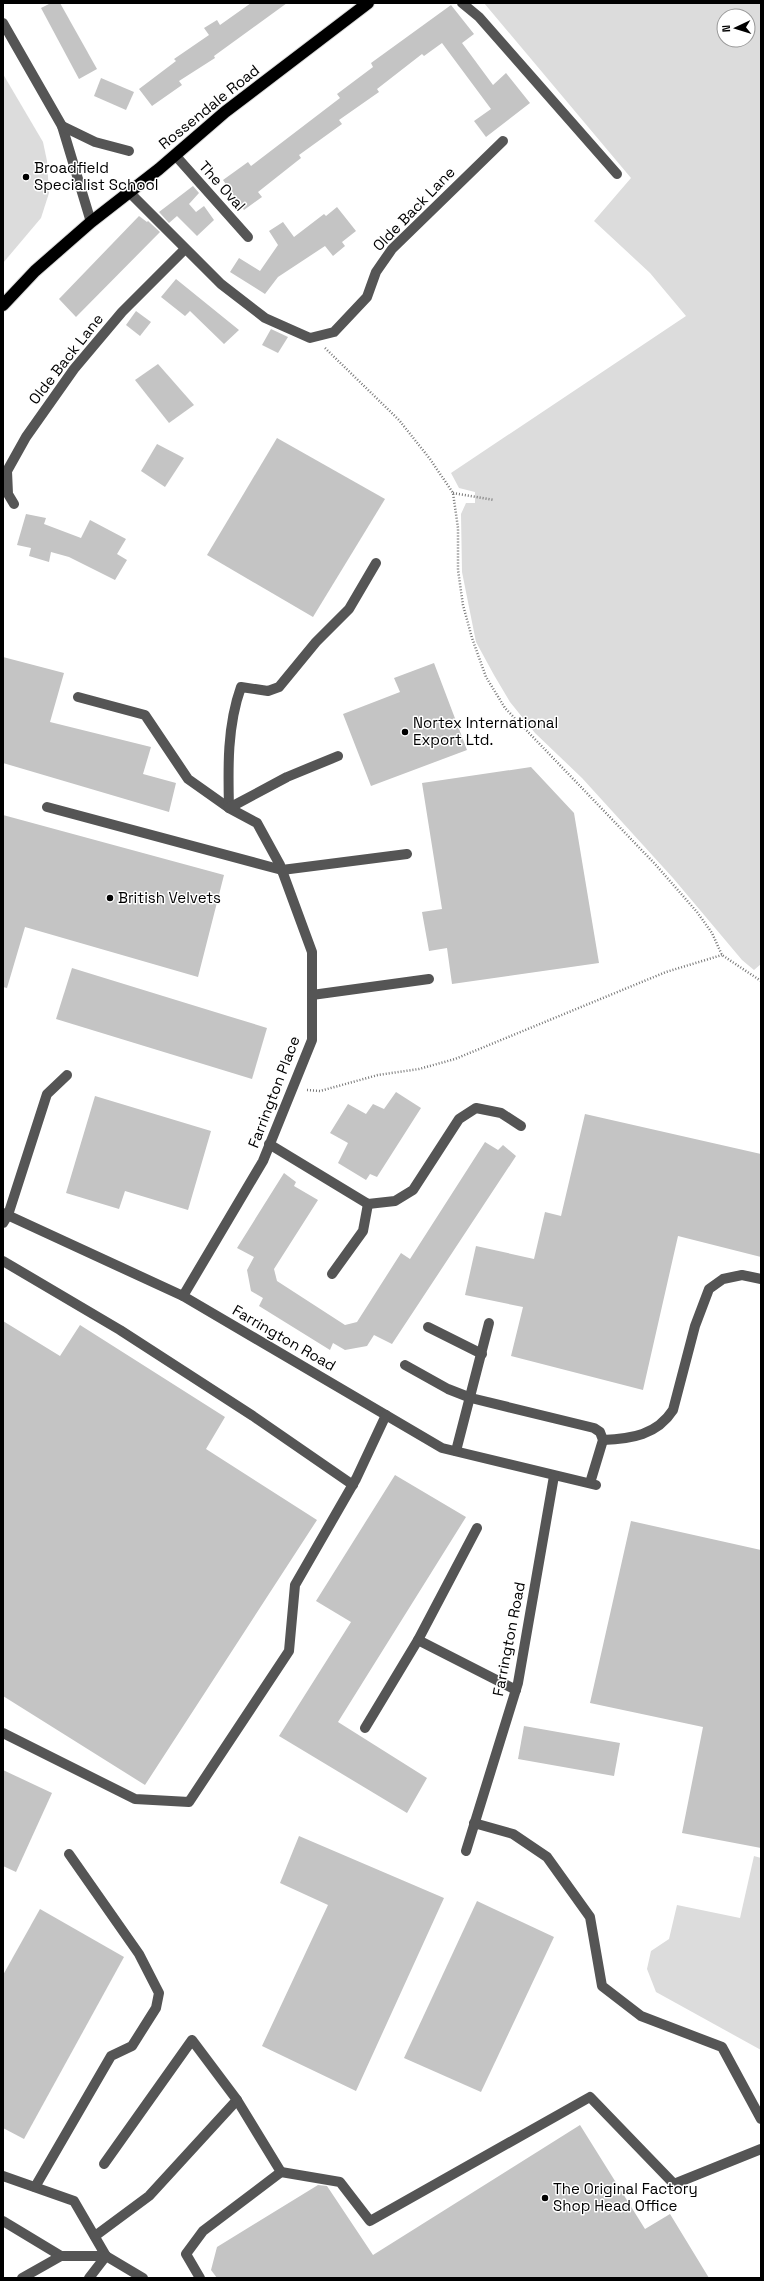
<svg xmlns="http://www.w3.org/2000/svg" width="764" height="2281" font-family="'Space Grotesk',sans-serif">
<style>
.green{fill:#dcdcdc;fill-rule:evenodd}
.building{fill:#c4c4c4}
.lines{fill:none;stroke-linecap:round;stroke-linejoin:round}
.highway-casing{stroke:#dbdbdb;stroke-width:14}
.path{stroke:#777;stroke-width:2.5;stroke-dasharray:1 2;stroke-linecap:butt}
.minor{stroke:#555;stroke-width:10}
.highway{stroke:#000;stroke-width:12}
.poi-dot{fill:#000;stroke:#fff;stroke-width:1.5}
.labels{text-anchor:middle;stroke-width:3;stroke-linejoin:round;paint-order:stroke}
.street-label{font-size:15px;fill:#000;stroke:#fff}
.poi-label{font-size:15px;fill:#000;stroke:#fff;text-anchor:start}
</style>
<rect width="100%" height="100%" fill="#fff"/>
<g class="green">
<path d="M 484,3 L 761,3 L 761,964 L 754,970 L 742,960 L 673,878 L 582,778 L 535,733 L 510,702 L 494,675 L 476,642 L 462,572 L 461,514 L 466,503 L 475,503 L 475,492 L 459,488 L 451,473 L 686,316 L 650,273 L 594,221 L 631,178 ZM 724,16 L 748,16 L 748,40 L 724,40 Z"/>
<polygon points="3,74 43,142 47,161 49,193 41,218 3,263"/>
<polygon points="754,1856 761,1858 761,2050 656,1992 647,1969 651,1951 669,1939 677,1905 740,1918"/>
</g>
<g class="building">
<polygon points="51,3 60,3 97,69 79,79 41,8"/>
<polygon points="251,3 287,3 214,56 215,58 179,81 182,85 152,106 139,89 176,61 174,59 209,35 204,28 217,20 220,25"/>
<polygon points="451,5 474,34 462,43 493,85 506,73 530,103 486,137 474,121 491,109 442,43 424,56 422,54 377,89 379,92 339,120 342,124 299,155 301,158 258,192 262,197 244,210 223,180 248,162 251,166 340,98 337,94 373,67 371,63"/>
<polygon points="101,78 134,92 126,110 94,96"/>
<polygon points="193,186 199,193 189,204 196,212 204,206 214,220 197,236 177,216 169,223 159,212"/>
<polygon points="337,207 356,231 342,242 345,246 333,256 325,246 278,277 265,294 230,272 239,258 260,271 278,245 269,231 283,222 294,237 324,214 326,216"/>
<polygon points="139,216 147,222 148,221 160,232 76,317 59,299"/>
<polygon points="176,279 239,330 224,344 190,311 185,316 161,297"/>
<polygon points="136,311 151,322 140,336 126,325"/>
<polygon points="271,329 288,337 278,353 262,345"/>
<polygon points="158,364 194,405 169,423 135,380"/>
<polygon points="277,438 385,499 313,617 207,555"/>
<polygon points="157,444 184,458 165,487 141,471"/>
<polygon points="26,514 46,518 44,524 81,538 90,520 126,539 117,554 127,560 115,580 69,557 51,552 49,562 29,556 31,548 17,545"/>
<polygon points="3,657 64,673 50,722 151,747 143,774 176,783 169,812 3,763"/>
<polygon points="434,663 467,750 371,786 343,714 400,692 394,678"/>
<polygon points="531,767 574,813 599,963 452,984 447,948 429,951 422,912 442,909 422,783"/>
<polygon points="3,815 224,875 198,977 25,927 7,988 3,987"/>
<polygon points="72,968 267,1028 252,1079 56,1019"/>
<polygon points="396,1092 421,1108 377,1177 370,1174 366,1180 338,1163 348,1143 330,1133 348,1104 366,1114 373,1104 384,1109"/>
<polygon points="95,1096 211,1131 188,1210 125,1191 119,1209 66,1193"/>
<polygon points="585,1114 761,1154 761,1257 678,1236 643,1390 511,1356 523,1307 465,1295 476,1246 534,1259 545,1212 561,1216"/>
<polygon points="485,1142 498,1150 503,1145 516,1156 392,1344 374,1335 367,1346 345,1350 333,1343 330,1350 259,1306 263,1298 251,1291 247,1270 254,1257 237,1248 284,1173 296,1182 294,1186 318,1200 274,1269 277,1281 345,1325 357,1322 401,1253 410,1259"/>
<polygon points="3,1321 60,1356 80,1325 225,1417 206,1449 317,1520 145,1785 3,1696"/>
<polygon points="395,1475 466,1517 338,1722 427,1778 407,1813 279,1736 351,1622 316,1601"/>
<polygon points="631,1521 761,1550 761,1848 682,1833 703,1727 590,1703"/>
<polygon points="524,1726 620,1743 614,1776 518,1759"/>
<polygon points="3,1770 52,1793 16,1872 3,1866"/>
<polygon points="299,1836 444,1898 356,2091 262,2046 328,1905 280,1883"/>
<polygon points="477,1901 554,1937 481,2092 404,2058"/>
<polygon points="40,1909 124,1957 24,2139 3,2128 3,1975"/>
<polygon points="580,2125 645,2229 670,2214 709,2278 217,2278 211,2270 217,2247 318,2185 327,2186 373,2255"/>
</g>
<g class="lines">
<g class="highway-casing">
<polyline id="highway" points="3,305 35,271 91,222 159,169 225,112 368,3"/>
</g>
<g class="path">
<polyline points="325,348 399,420 430,459 453,493 458,528 458,570 463,605 472,638 486,677 505,708 655,864 697,912 712,933 722,955 761,981"/>
<polyline points="453,493 494,500"/>
<polyline points="307,1090 320,1091 378,1075 419,1069 455,1059 666,972 722,955"/>
</g>
<g class="minor">
<polyline points="462,3 479,17 617,174"/>
<polyline points="3,23 62,126 91,222"/>
<polyline points="62,126 95,142 129,151"/>
<polyline points="175,155 248,237"/>
<polyline points="129,192 221,284 265,318 310,338 334,332 367,297 376,272 392,249 503,141"/>
<polyline points="14,504 8,494 7,471 26,437 74,369 122,312 185,249"/>
<polyline points="78,697 145,715 188,779 229,808 257,823 280,865 312,952 312,1040 263,1161 183,1296"/>
<polyline points="47,807 282,870 407,854"/>
<path d="M 229,808 C 228,768 227,726 241,687 L 268,691 L 279,687 L 316,642 L 349,609 L 376,563"/>
<polyline points="229,808 287,777 338,756"/>
<polyline points="312,995 429,979"/>
<polyline points="269,1144 368,1204 395,1201 413,1190 459,1119 476,1108 501,1113 521,1126"/>
<polyline points="3,1213 183,1296 442,1448 596,1485"/>
<polyline points="3,1223 8,1215 47,1094 67,1075"/>
<polyline points="3,1261 120,1330 253,1416 353,1485"/>
<polyline points="332,1274 363,1231 368,1204"/>
<polyline points="428,1327 482,1354"/>
<polyline points="405,1365 448,1389 471,1398 594,1428 600,1432 603,1440 590,1483"/>
<path d="M 603,1440 C 631,1439 657,1435 673,1410 L 695,1326 L 709,1289 L 723,1279 L 742,1275 L 761,1279"/>
<polyline points="456,1451 489,1323"/>
<polyline points="418,1640 477,1528"/>
<polyline points="365,1728 418,1640 516,1690"/>
<polyline points="3,1733 135,1799 189,1802 289,1651 295,1585 356,1479 386,1415"/>
<polyline points="474,1823 513,1834 547,1857 590,1917 602,1986 641,2016 722,2047 761,2119"/>
<polyline points="466,1851 518,1683 554,1476"/>
<polyline points="281,2172 340,2182 370,2221 590,2097 674,2184 761,2149"/>
<polyline points="3,2176 74,2201 106,2256"/>
<polyline points="35,2187 111,2056 132,2046 156,2008 159,1993 139,1954 69,1854"/>
<polyline points="3,2221 61,2256"/>
<polyline points="95,2236 149,2196 237,2100 192,2040 104,2164"/>
<polyline points="22,2278 61,2256 106,2256 143,2278"/>
<polyline points="89,2278 106,2256"/>
<polyline points="200,2278 186,2254 203,2231 281,2172 237,2100"/>
</g>
<use href="#highway" class="highway"/>
</g>
<g class="poi-dot">
<circle cx="26" cy="177" r="4"/>
<circle cx="405" cy="732" r="4"/>
<circle cx="110" cy="898" r="4"/>
<circle cx="545" cy="2198" r="4"/>
</g>
<g class="labels">
<g class="street-label">
<text transform="translate(209 107) rotate(-39)" y="5">Rossendale Road</text>
<text transform="translate(222 186) rotate(48)" y="5">The Oval</text>
<text transform="translate(414 209) rotate(-46)" y="5">Olde Back Lane</text>
<text transform="translate(66 359) rotate(-52)" y="5">Olde Back Lane</text>
<text transform="translate(274 1092) rotate(-69)" y="5">Farrington Place</text>
<text transform="translate(284 1338) rotate(30)" y="5">Farrington Road</text>
<text transform="translate(509 1639) rotate(-79)" y="5">Farrington Road</text>
</g>
<g class="poi-label">
<text x="34" y="173">Broadfield<tspan x="34" dy="17">Specialist School</tspan></text>
<text x="413" y="728">Nortex International<tspan x="413" dy="17">Export Ltd.</tspan></text>
<text x="118" y="903">British Velvets</text>
<text x="553" y="2194">The Original Factory<tspan x="553" dy="17">Shop Head Office</tspan></text>
</g>
</g>
<rect width="764" height="2281" fill="none" stroke="#000000" stroke-width="8"/>
<g transform="translate(736 28) rotate(266)"><circle r="19" fill="#ffffff" stroke="#999999"/>
<path d="M0-3L7 15L0 10L-7 15Z" fill="#000000"/>
<text y="-6" font-size="11" font-weight="bold" text-anchor="middle" fill="#000000">N</text>
</g>
</svg>
